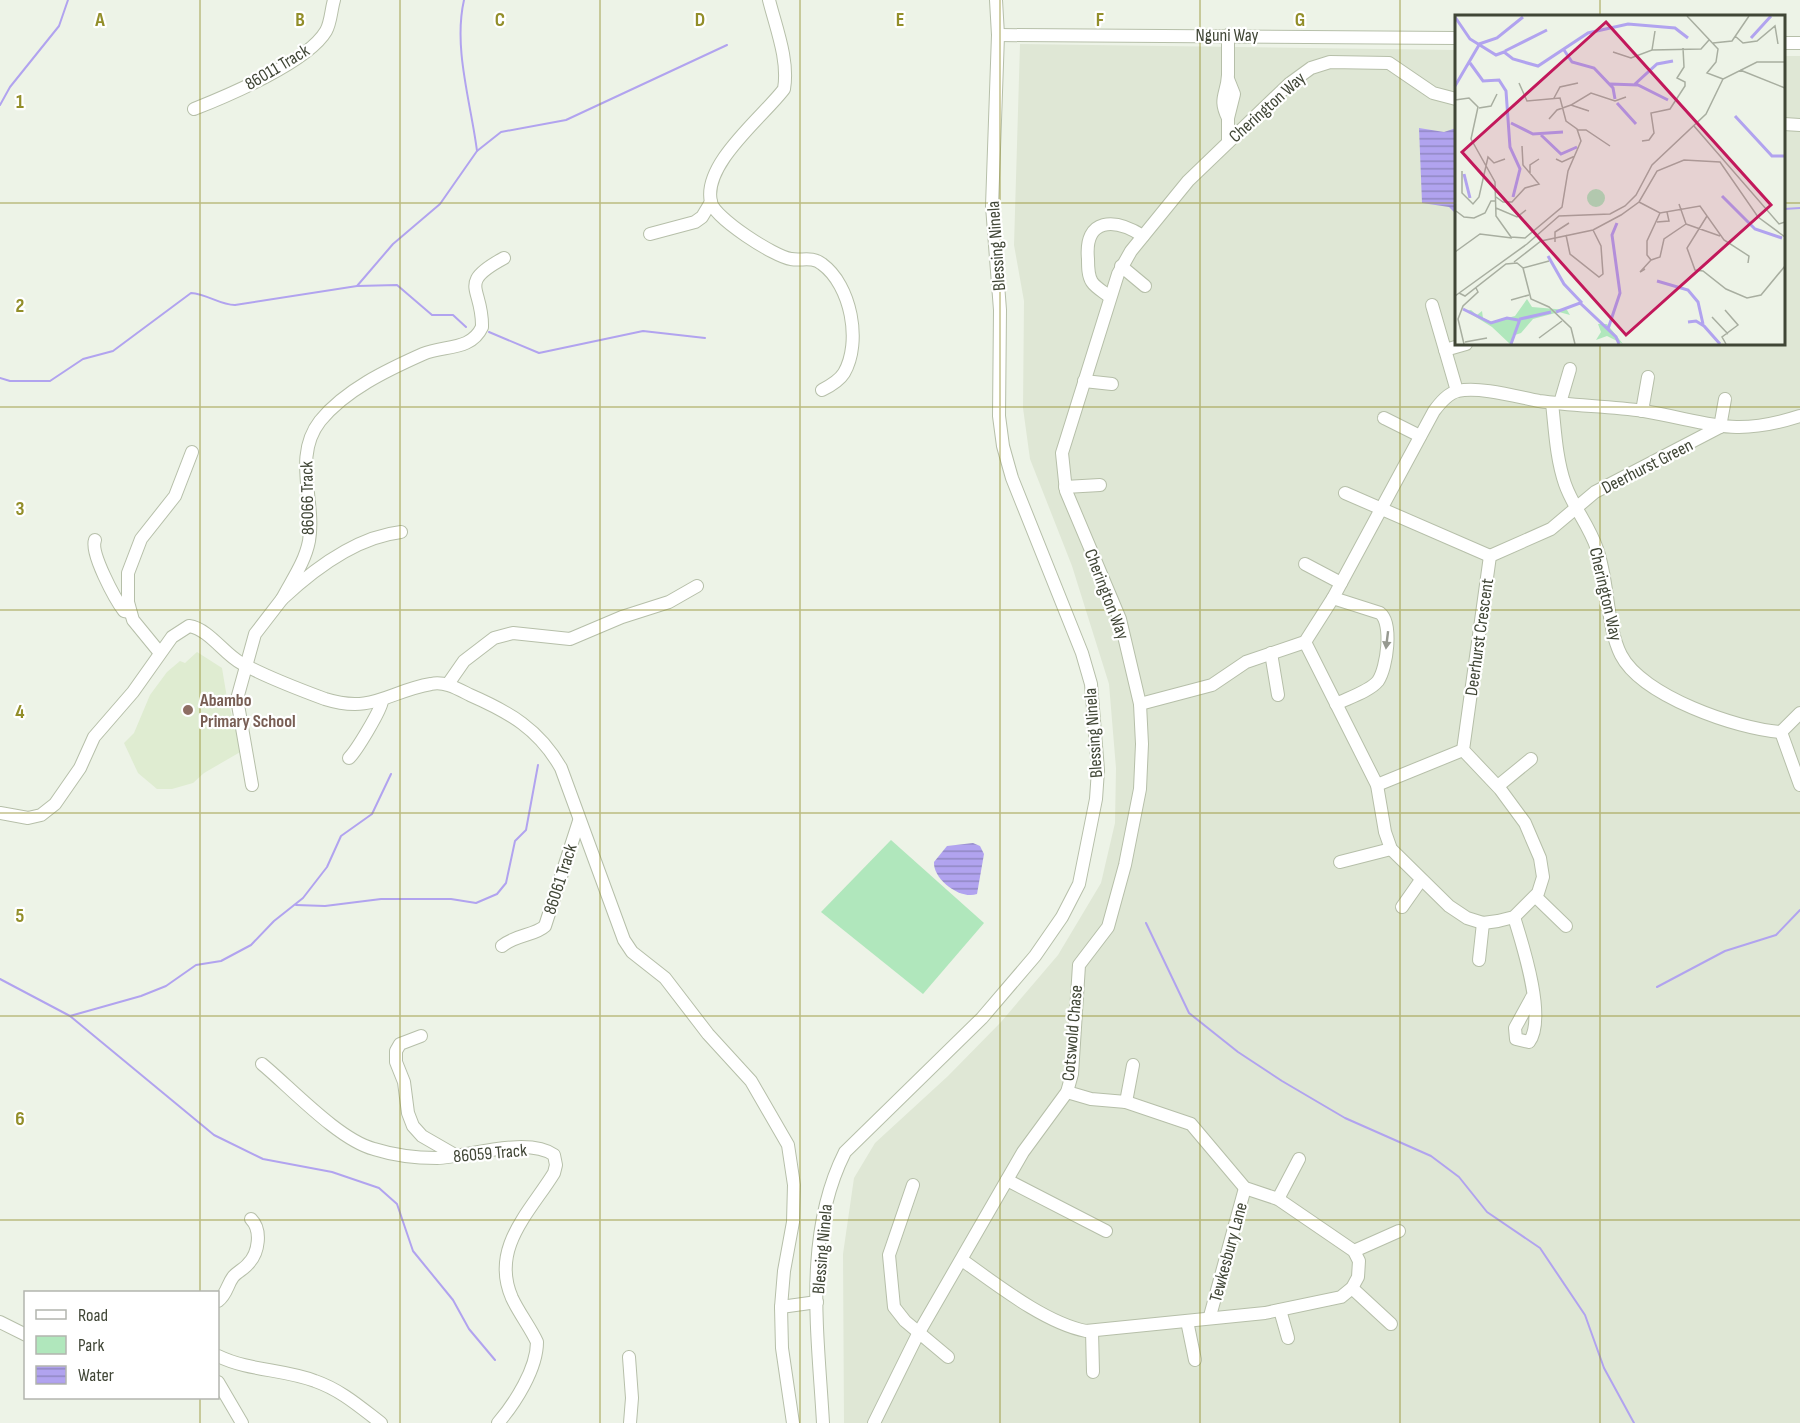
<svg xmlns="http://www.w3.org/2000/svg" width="1800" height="1423" font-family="'Sofia Sans Condensed',sans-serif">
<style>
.residential{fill:#dfe7d5}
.education{fill:#dfecd1}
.park{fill:#b0e7bc}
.water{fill:url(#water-rules)}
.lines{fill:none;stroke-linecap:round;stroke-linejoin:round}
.stream{stroke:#b1a3ef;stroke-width:2}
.minor-casing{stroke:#b6bfa9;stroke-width:14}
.minor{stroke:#fff;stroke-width:12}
.oneway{fill:#969990}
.grid{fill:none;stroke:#928e29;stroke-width:1.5;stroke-opacity:0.55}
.education-dot{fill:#8d6e63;stroke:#fff;stroke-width:2}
.labels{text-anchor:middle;stroke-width:4.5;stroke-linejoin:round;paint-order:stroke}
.street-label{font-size:18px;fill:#404636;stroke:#fff}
.education-label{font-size:18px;font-weight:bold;fill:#785e54;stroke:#fff;text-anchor:start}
.inset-river{fill:none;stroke:#b1a3ef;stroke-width:3}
.inset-road{fill:none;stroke:#a8aea0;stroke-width:1.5}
.view{fill:#c2185b;fill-opacity:0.15;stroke:#c2185b;stroke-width:3}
.inset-edge{fill:none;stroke:#404636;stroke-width:3}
.grid-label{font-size:20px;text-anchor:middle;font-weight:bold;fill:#928e29;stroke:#fff;stroke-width:4.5;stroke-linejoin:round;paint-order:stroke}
</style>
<defs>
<pattern id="water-rules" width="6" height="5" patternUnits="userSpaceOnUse" patternTransform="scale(1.5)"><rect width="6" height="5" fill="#b1a3ef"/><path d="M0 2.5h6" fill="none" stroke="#9187c2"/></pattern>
</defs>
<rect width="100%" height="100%" fill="#edf3e7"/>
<polygon class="residential" points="1020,44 1456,50 1456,344 1784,344 1784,56 1800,56 1800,1423 844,1423 843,1254 854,1178 875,1143 948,1076 1001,1022 1058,955 1101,883 1115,823 1116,768 1109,684 1072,566 1030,459 1023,408 1024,301 1014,245"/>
<polygon class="education" points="197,652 222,668 227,698 242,751 204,773 193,783 172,789 157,789 138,773 124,743 134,733 150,695 167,672 180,661 185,663"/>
<polygon class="park" points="891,840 984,923 923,994 821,912"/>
<g class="water">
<polygon points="1419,128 1444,132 1456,128 1456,214 1449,207 1422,203"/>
<path d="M 973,843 L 980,846 L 984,854 L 977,894 C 961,900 933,880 934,862 L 947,846 Z"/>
</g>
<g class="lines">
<g class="stream">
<path d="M 464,0 C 453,48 471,103 477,151"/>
<polyline points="0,105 10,87 59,26 68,0"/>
<polyline points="1784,209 1800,208"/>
<polyline points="357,286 393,244 440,204 477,151 501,132 566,120 727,45"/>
<polyline points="489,332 539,353 643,331 705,338"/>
<path d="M 0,378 L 10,381 L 50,381 L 83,359 L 113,351 L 191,293 C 207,294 220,305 235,305 L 357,286 L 397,285 L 432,315 L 453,315 L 466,327"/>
<polyline points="296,905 325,906 381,899 451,899 476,903 497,894 506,883 515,841 526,830 538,765"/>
<polyline points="1146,923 1189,1013 1238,1052 1282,1081 1345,1118 1431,1156 1459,1177 1487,1212 1540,1248 1585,1315 1604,1368 1634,1423"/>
<polyline points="0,979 70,1016 214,1135 263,1159 332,1172 379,1188 397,1204 413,1251 453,1300 469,1329 495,1360"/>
<polyline points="1657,987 1725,951 1776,935 1800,910"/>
<polyline points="70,1016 141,996 166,986 196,965 221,961 251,945 274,921 303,898 327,867 341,836 372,814 391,774"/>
</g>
<g class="minor-casing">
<g id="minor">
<path d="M 769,0 C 776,28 789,60 784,89 C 764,116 702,164 711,202 C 714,218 775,257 791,259 C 802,261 812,256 822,264 C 851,285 862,342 844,373 C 839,381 830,386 822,390"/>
<polyline points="998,35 1456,38"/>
<polyline points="1784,43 1800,43"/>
<polyline points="1228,79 1234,94 1228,118 1228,142"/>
<path d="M 194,109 C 227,96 308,62 326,31 C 331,22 331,10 334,0"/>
<path d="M 1228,118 C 1218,98 1227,95 1228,75 C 1228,62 1228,49 1228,35"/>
<polyline points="1784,124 1800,125"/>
<polyline points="650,234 695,222 702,217 711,202"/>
<polyline points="1121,266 1145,286"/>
<path d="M 1110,297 C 1104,292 1096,288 1092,282 C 1088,276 1088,267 1088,259 C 1084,217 1115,218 1143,236"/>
<polyline points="1432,305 1457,391"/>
<polyline points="1445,350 1466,344"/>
<polyline points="1084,381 1112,384"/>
<path d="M 1552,403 C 1555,429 1556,458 1565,484 C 1573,507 1589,525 1597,549 C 1609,582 1606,625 1621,655 C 1642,696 1737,729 1781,732 L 1800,713"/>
<polyline points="1560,403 1570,369"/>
<polyline points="1642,411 1648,377"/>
<polyline points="1384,418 1420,436"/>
<polyline points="1720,427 1725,399"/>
<polyline points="1065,487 1100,485"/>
<polyline points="1345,493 1490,556"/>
<path d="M 401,532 C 356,537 314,569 282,599 C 292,580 305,562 309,541 C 316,501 292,457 320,421 C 345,390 387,370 423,354 C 444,345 471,351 482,327 C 483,287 456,284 504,258"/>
<path d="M 95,540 C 90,553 115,599 124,611 L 130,612"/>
<polyline points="1490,556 1551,529 1595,492 1720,427"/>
<polyline points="1305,564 1341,583"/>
<path d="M 1333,598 L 1380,613 C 1393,623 1387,668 1378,681 C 1370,691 1348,698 1336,704"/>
<polyline points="1305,642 1377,785 1385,832 1391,849 1449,906 1467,918 1483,923 1498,921 1514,917 1538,893 1543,877 1540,858 1525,823 1500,789 1463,750 1490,556"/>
<polyline points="160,653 133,620 128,602 128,573 141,539 175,496 192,452"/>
<polyline points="1271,653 1278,695"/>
<polyline points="448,684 464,661 494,638 513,633 570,639 622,617 669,602 697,586"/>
<path d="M 1140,704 L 1212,685 L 1246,662 L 1305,642 L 1333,598 L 1434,411 C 1440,403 1448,393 1458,391 C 1479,386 1518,397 1539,401 C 1574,406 1609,406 1644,411 C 1709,422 1732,438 1800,416"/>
<polyline points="1781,732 1800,785"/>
<path d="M 349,758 C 357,750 381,710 382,701"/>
<polyline points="252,785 237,699 255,634 282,599"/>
<polyline points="1377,785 1463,750"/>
<polyline points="1498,786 1531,759"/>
<path d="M 0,813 L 28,818 L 41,815 L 55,804 L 80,768 L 94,737 L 133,692 L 172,637 L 189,626 C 209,629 224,654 241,663 C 266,677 298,689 325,699 C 373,714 389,691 431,684 C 445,681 458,689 470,695 C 509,712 539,729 561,768 L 624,940 L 632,952 L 665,978 L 708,1034 L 751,1081 L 788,1145 L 794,1185 L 793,1222 L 784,1271 L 781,1307 L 782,1348 L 793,1423"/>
<polyline points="1340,862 1391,849"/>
<polyline points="1536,897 1566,926"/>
<polyline points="1402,907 1421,880"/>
<path d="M 1514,917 C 1522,943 1547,1019 1529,1042 L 1516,1039 L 1515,1028 L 1532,997"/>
<path d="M 502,946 C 517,934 534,936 545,926 L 579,821"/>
<polyline points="1479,960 1483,923"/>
<polyline points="421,1036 400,1044 396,1051 396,1062 404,1082 408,1113 413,1126 422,1136 455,1155"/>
<path d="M 262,1064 C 291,1088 339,1140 374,1149 C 393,1155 417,1158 437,1158 C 468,1157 527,1136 554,1155 L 556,1165 L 554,1173 C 530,1212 490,1248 512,1298 C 519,1313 530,1327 537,1342 C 537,1369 515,1403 498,1423"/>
<polyline points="1126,1102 1133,1065"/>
<polyline points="1007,1180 1106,1231"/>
<polyline points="913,1185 889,1255 894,1307 905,1321 948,1357"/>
<polyline points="1278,1199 1299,1159"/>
<polyline points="1354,1251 1399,1231"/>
<path d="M 962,1260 C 996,1284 1045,1323 1086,1331 L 1265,1313 L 1341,1297 L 1352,1288 L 1358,1277 L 1359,1261 L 1354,1251 L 1278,1199 L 1245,1188 L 1191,1124 L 1126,1102 L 1091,1099 L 1067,1092"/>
<polyline points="1352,1288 1391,1324"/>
<path d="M 218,1301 C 227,1294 227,1285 233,1277 C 237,1272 244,1269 248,1264 C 259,1253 262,1230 251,1219"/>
<polyline points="781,1307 817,1302"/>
<polyline points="1280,1310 1288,1338"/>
<polyline points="1210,1316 1245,1188"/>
<polyline points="1187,1321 1195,1360"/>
<polyline points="0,1322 26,1335"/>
<polyline points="1092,1331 1093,1372"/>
<path d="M 218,1356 C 249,1371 283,1369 315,1381 C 341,1390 360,1407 381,1423"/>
<polyline points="629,1357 632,1398 630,1423"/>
<polyline points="218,1382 242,1423"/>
<path d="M 823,1423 C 818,1333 803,1235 845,1152 L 982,1018 L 1035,956 L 1062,917 L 1079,884 L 1096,799 L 1098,770 L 1091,684 L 1082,653 L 1012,478 L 1003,446 L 999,416 L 1000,310 L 992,206 L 998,35 L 996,0"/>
<polyline points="874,1423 918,1334 1023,1152 1067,1092 1072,1074 1079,965 1108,927 1125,865 1140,789 1142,744 1140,704 1120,619 1066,491 1062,453 1118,274 1131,251 1188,181 1289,84 1311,68 1330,62 1389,63 1433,93 1456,99"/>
</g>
</g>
<use href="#minor" class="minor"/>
</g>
<defs><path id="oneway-solid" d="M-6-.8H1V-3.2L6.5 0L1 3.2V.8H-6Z" transform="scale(1.5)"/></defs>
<use class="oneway" href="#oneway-solid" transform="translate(1387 640) rotate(97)"/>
<path class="grid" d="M 200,0 L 200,1292M 400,0 L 400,1423M 600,0 L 600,1423M 800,0 L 800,1423M 1000,0 L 1000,1423M 1200,0 L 1200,1423M 1400,0 L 1400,1423M 1600,0 L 1600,16M 0,203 L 1456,203M 1784,203 L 1800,203M 1600,344 L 1600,1423M 0,407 L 1800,407M 0,610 L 1800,610M 0,813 L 1800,813M 0,1016 L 1800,1016M 0,1220 L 1800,1220M 200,1398 L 200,1423"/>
<circle class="education-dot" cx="188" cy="710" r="6"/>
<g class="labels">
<g class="street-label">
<text x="1227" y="41">Nguni Way</text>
<text transform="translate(277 67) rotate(-31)" y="6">86011 Track</text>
<text transform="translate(1267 107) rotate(-42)" y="6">Cherington Way</text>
<text transform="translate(996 246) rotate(-94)" y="6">Blessing Ninela</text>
<text transform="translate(1647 466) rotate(-27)" y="6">Deerhurst Green</text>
<text transform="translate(307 498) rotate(-91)" y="6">86066 Track</text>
<text transform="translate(1107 594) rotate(69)" y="6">Cherington Way</text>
<text transform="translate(1606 594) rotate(77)" y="6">Cherington Way</text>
<text transform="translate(1479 637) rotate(-82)" y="6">Deerhurst Crescent</text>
<text transform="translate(1093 733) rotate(-94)" y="6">Blessing Ninela</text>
<text transform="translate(560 879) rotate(-72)" y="6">86061 Track</text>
<text transform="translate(1072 1033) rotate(-85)" y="6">Cotswold Chase</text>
<text transform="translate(490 1153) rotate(-5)" y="6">86059 Track</text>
<text transform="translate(822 1249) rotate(-85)" y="6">Blessing Ninela</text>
<text transform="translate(1228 1252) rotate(-75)" y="6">Tewkesbury Lane</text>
</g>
<g class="education-label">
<text x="200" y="706">Abambo<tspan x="200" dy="21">Primary School</tspan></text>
</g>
</g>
<g transform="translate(1455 15)">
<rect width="330" height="330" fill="#edf3e7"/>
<path d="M 72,284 L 77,292 L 112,295 L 115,300 L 104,297 L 78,304 L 66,318 L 57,321 L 58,329 L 55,329 L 37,312 L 11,296 L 16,295 L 22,300 L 27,296 L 28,303 L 37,307 L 60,301 ZM 143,309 L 152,309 L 168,329 L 152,321 L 141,325 L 146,317 Z" fill="#b0e7bc"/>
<path d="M132 183a9 9 0 1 1 18 0a9 9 0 1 1-18 0Z" fill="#b0e7bc"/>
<path class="inset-river" d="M 0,2 L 15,24 L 41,40 L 49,37 L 58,44 L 83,51 L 133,18 L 173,9 L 220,13 L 233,23M 296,23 L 316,1M 24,29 L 42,23 L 68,2M 109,35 L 117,47 L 139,53 L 158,73 L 160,84M 50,36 L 92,15M 15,48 L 28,66 L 44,65 L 51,76 L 55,132 L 65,154 L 58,182M 155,69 L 183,70 L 213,85M 180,69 L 202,49 L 218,46M 0,71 L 24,30M 162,88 L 181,109M 280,101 L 317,141 L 330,141M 56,108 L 78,119 L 108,117M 86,120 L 106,139 L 122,132M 9,159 L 15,183M 267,181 L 300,214 L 327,223M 93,241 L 109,269 L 127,288M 202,266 L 233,275 L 243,287 L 248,309M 8,294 L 36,308 L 52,303 L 63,305M 101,297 L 125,288 L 161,322 L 164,329M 233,307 L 241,306 L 249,311 L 265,329M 153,314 L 165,278 L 157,220 L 162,208M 56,329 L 65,304 L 96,297"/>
<path class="inset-road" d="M 232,1 L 263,34 L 261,47 L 252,58 L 268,64M 280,21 L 288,28 L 302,26 L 320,11 L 323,29M 258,28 L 277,26 L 294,1M 197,35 L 200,16M 158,37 L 176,43 L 197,35 L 246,34 L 254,25M 285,55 L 330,73M 99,83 L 105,72 L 123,68M 0,85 L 14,83 L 23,92 L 16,124 L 40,167 L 41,201 L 56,222 L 70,223 L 107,192 L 113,156 L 126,126 L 122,114 L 111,106 L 105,83 L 72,86 L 64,68M 24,93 L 36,91 L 42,79M 134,96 L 116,90 L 136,78 L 160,86 L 171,82M 94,104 L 102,95 L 116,90M 239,111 L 324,209 L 330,207M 122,115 L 131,115 L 155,131M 187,126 L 194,125 L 199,118 L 196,98 L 215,94 L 230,71 L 230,67 L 222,63 L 229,52 L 228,33M 101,144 L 107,147 L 120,141M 7,156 L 7,178 L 18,189 L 24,182 L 33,142 L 39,148 L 50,144M 75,159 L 75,150 L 84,144M 41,182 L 48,187 L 57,187 L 70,173 L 84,169 L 68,150 L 67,131M 184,187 L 205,198 L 245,191 L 269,225 L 294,241 L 293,248M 224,189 L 231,209M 41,193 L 62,202 L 71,195M 1,196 L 9,202 L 19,203 L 30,198 L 36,186 L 41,186M 205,198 L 192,226 L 192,240 L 196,245 L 205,242 L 209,224 L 231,209M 252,201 L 232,233 L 240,255 L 248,256 L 271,274 L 292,283 L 306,280 L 330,251M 202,207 L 214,206 L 212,197M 231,209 L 265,221M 111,220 L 115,239 L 144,262 L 148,259 L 146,231 L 138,215M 100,227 L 100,217 L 114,208M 0,237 L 25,219 L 57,223M 59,247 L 86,226 L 138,215 L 166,200 L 184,187 L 202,156 L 229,145 L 265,147 L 303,202 L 330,222M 68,253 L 94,246M 190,254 L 185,257 L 196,245M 4,278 L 10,281 L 51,249 L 62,248 L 68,253 L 76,284 L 94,292 L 116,313 L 120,329M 0,281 L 72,229 L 104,201 L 155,199 L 170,191 L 181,180 L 197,150 L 251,99 L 268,64 L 302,47 L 330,47M 56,285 L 74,280M 270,295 L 283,310 L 267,322 L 271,329M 257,302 L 273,319M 84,323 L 107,306M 10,327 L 32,323M 9,329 L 3,304 L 8,291 L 23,277 L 21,273"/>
<path class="view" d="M 151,7 L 316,190 L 171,320 L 7,137 Z"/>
<rect width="330" height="330" class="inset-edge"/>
</g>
<g class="grid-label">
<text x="100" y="26">A</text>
<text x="300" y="26">B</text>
<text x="500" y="26">C</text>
<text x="700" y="26">D</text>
<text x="900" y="26">E</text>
<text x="1100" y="26">F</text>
<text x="1300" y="26">G</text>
<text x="20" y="108">1</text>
<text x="20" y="312">2</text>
<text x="20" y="515">3</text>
<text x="20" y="718">4</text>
<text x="20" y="922">5</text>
<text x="20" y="1125">6</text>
</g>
<rect x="24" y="1291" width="195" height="108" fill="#ffffff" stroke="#b3b5af" stroke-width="1.5"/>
<rect x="36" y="1310" width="30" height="9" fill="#ffffff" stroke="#b3b5af" stroke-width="1.5"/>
<text x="78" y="1321" font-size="18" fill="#404636">Road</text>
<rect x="36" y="1336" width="30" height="18" fill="#b0e7bc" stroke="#b3b5af" stroke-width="1.5"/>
<text x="78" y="1351" font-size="18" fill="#404636">Park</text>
<rect x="36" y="1366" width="30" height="18" fill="url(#water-rules)" stroke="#b3b5af" stroke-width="1.5"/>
<text x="78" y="1381" font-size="18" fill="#404636">Water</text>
</svg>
